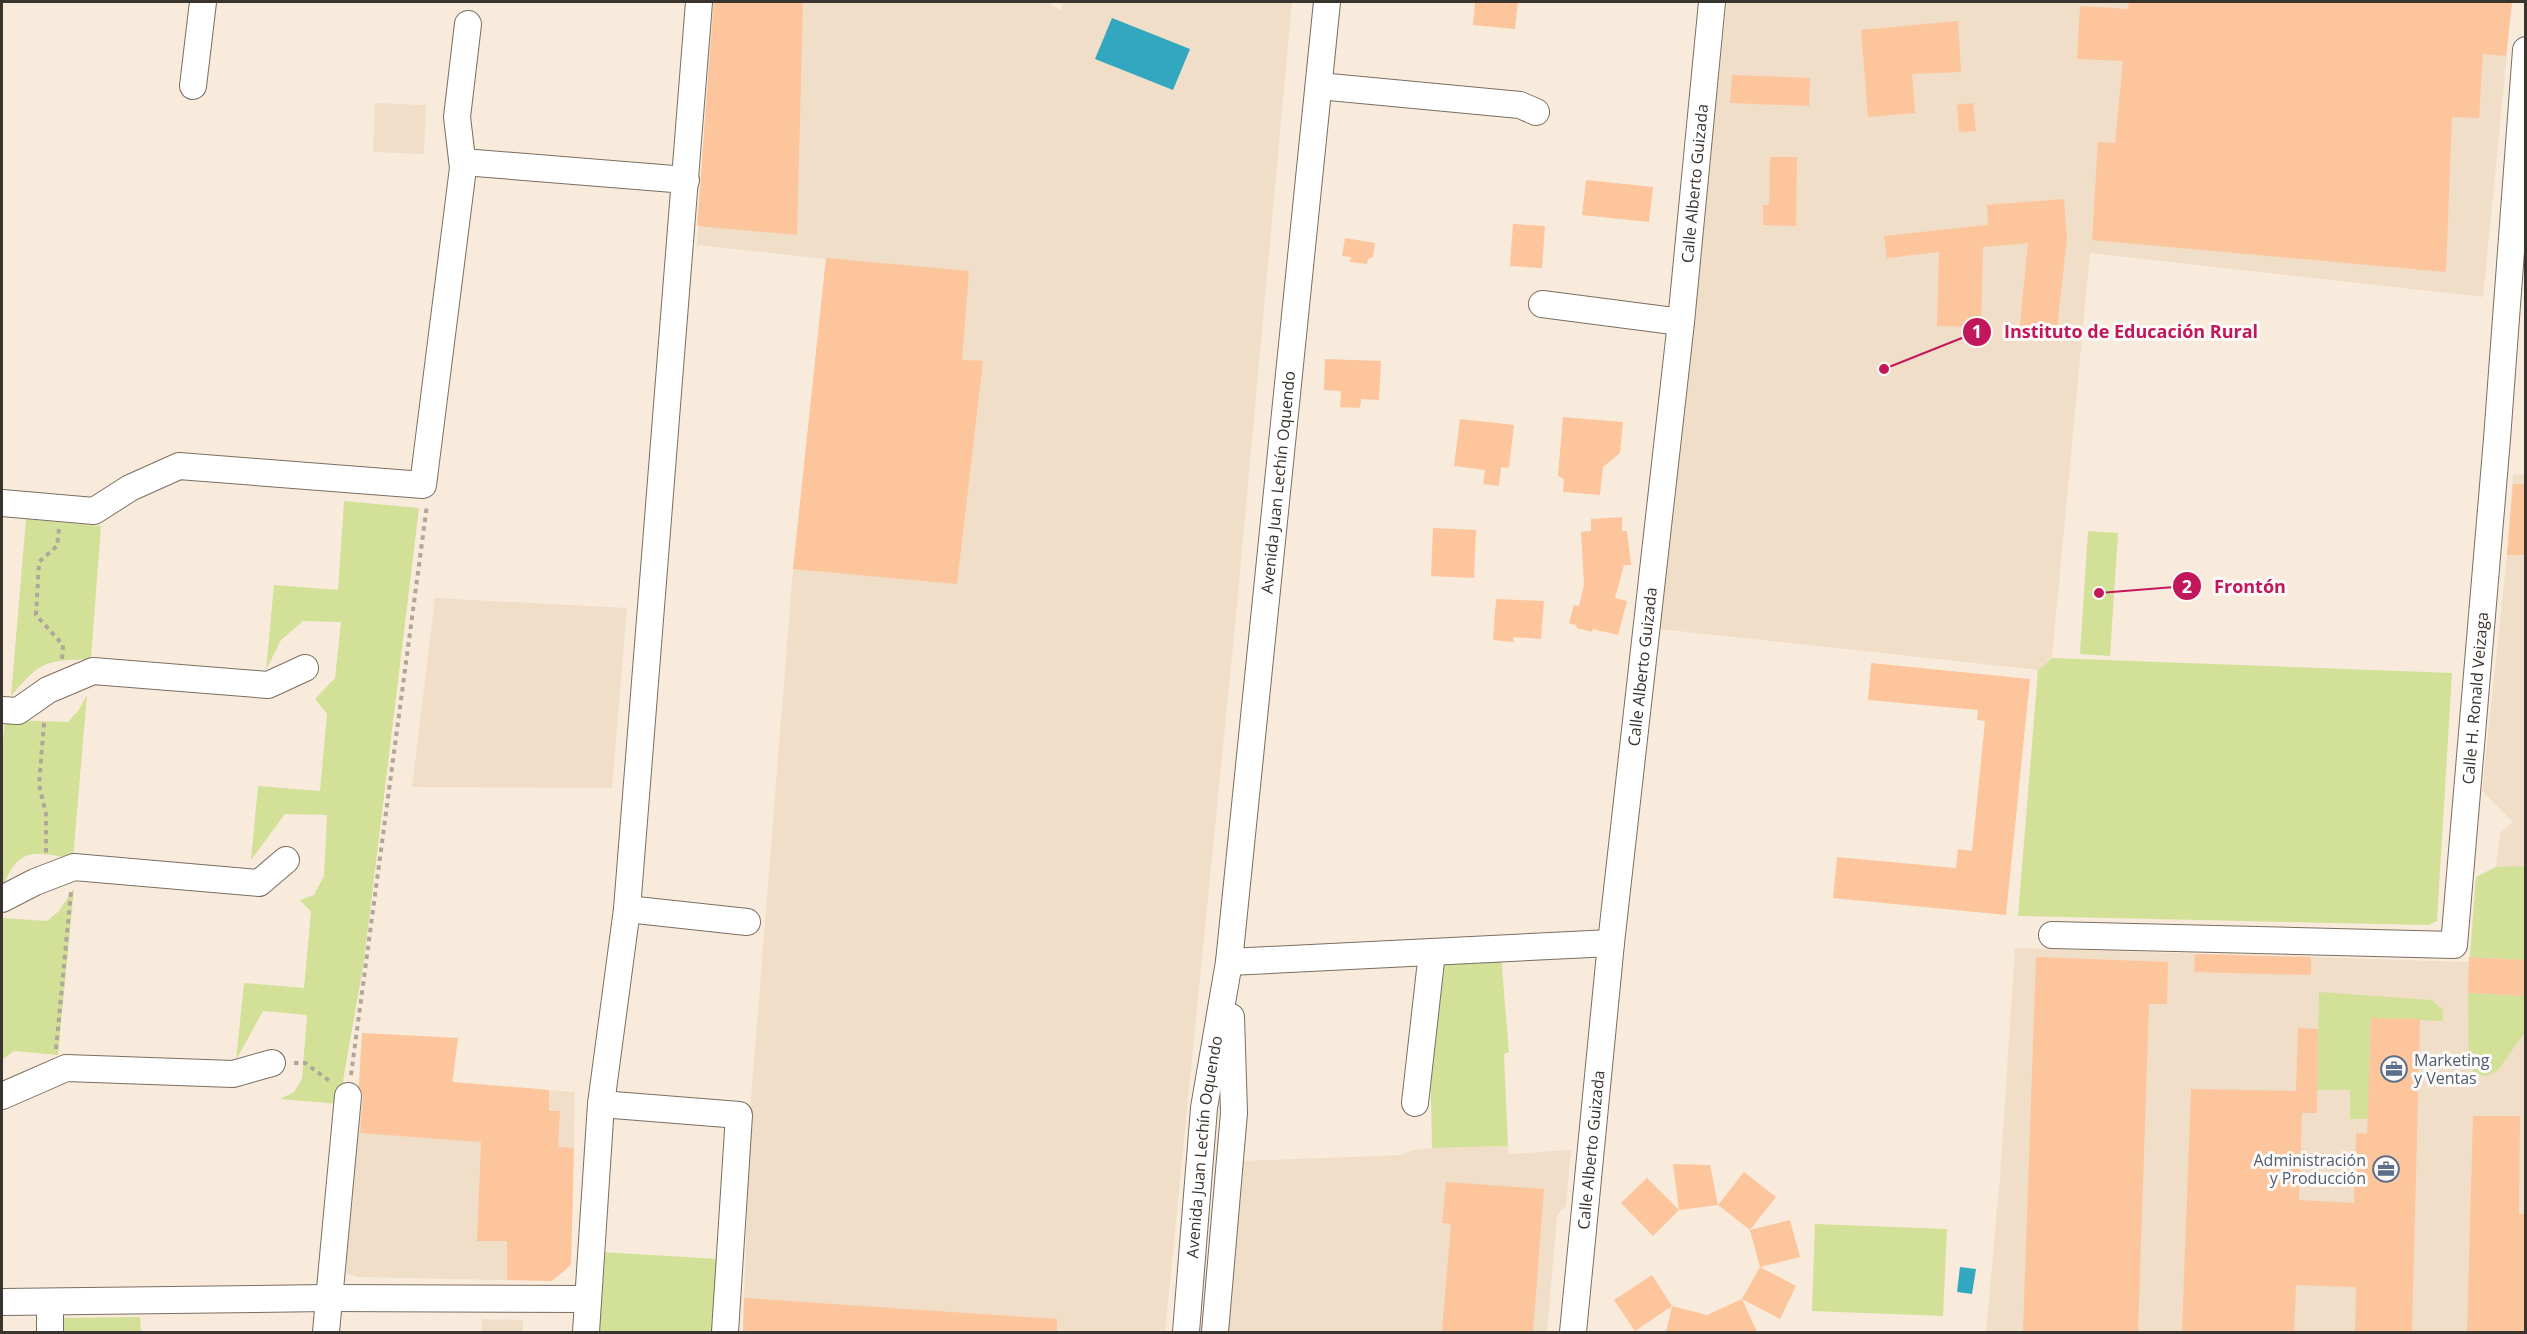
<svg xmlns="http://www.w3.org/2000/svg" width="2527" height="1334" font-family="'Open Sans',sans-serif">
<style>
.built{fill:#f0dec8}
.green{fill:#d2e197}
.water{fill:#33a7bf}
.building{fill:#fdc59b}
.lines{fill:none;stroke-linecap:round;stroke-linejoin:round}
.minor-casing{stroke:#7a6e60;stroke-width:28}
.path{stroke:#b1a69a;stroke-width:4;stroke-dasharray:4.5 4.5;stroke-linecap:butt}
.minor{stroke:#fff;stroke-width:26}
.labels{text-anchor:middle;stroke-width:6;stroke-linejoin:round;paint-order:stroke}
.street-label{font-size:16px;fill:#39342e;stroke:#fdfaf7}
.service-label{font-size:16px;fill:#4e5e75;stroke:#fdfaf7;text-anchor:start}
.leader{fill:none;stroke:#c2185b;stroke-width:2}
.callout-dot{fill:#c2185b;stroke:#fdfaf7;stroke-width:2}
.mark-label{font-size:18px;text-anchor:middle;font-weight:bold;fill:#fff}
.callout-label{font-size:18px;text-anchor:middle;font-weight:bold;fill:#c2185b;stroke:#fdfaf7;stroke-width:6;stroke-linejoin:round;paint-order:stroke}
</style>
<rect width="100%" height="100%" fill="#f9ebdb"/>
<g class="built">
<polygon points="712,2 1049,2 1061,11 1062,2 1292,2 1235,626 1165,1332 743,1332 750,1111 793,569 826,259 697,245"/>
<polygon points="1727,2 2512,2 2483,297 2090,253 2052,657 2038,670 1659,629"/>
<polygon points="375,103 426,105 424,154 373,152"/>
<polygon points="2513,474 2525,475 2525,1332 1986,1332 2000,1177 2015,948 2469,962 2476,877 2496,867 2500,833 2513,822 2482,791 2507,555"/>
<polygon points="435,598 627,608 612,788 412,787"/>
<polygon points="362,1033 458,1038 453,1082 575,1092 571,1264 564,1271 552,1281 357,1277 346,1273"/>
<polygon points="1508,1146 1509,1154 1571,1150 1566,1206 1557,1215 1547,1332 1227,1332 1241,1161 1401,1155 1414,1150 1432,1148"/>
<polygon points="482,1319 523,1320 523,1332 481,1332"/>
</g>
<g class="green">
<polygon points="344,501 419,508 364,961 339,1104 280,1099 294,1092 302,1079 307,1015 263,1011 236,1060 244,983 304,988 311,912 300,900 314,895 324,876 327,815 285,814 251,860 258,786 320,791 327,714 315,699 335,678 341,622 303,621 281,640 266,670 274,585 338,590"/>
<path d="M 26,519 L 101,526 L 91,659 C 45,661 42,660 11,696 Z"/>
<polygon points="2088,531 2118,533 2110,656 2080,654"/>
<polygon points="2052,658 2452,673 2437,921 2428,925 2018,916 2038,670"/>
<path d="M 87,695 L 73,858 C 32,853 20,845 2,888 L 2,752 L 5,720 L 68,722 L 78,711 Z"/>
<polygon points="2525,866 2525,960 2470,957 2476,877 2496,867"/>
<polygon points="74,888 58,1055 14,1051 2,1060 2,918 47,921 59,911"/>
<polygon points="1501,956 1509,1052 1504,1054 1508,1146 1432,1148 1430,1048 1436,972 1446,960"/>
<polygon points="2319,992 2431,1000 2443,1010 2443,1021 2371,1018 2368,1119 2350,1119 2350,1090 2317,1090"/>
<polygon points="2468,993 2525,996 2525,1032 2498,1070 2487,1076 2475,1074 2469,1064"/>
<polygon points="1815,1224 1947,1229 1943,1316 1812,1311"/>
<polygon points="602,1252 718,1259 713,1332 597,1332"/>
<polygon points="140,1317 141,1332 60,1332 60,1318"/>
</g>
<g class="water">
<polygon points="1112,18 1190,49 1173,90 1095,59"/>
<polygon points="1960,1267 1976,1269 1972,1294 1957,1292"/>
</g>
<g class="building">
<polygon points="714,2 803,2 797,235 697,226"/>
<polygon points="1475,2 1518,2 1515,29 1473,25"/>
<polygon points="2129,2 2512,2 2506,56 2483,54 2479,118 2452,117 2446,272 2092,240 2098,142 2115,143 2123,61 2077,59 2080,6 2128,9"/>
<polygon points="1958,21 1961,72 1912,74 1915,113 1868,117 1861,30"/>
<polygon points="1732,75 1810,78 1809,106 1730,103"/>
<polygon points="1973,103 1976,131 1959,132 1957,105"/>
<polygon points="1770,157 1797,157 1796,226 1763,225 1763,205 1769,205"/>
<polygon points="1586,180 1653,187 1649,222 1582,215"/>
<polygon points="2064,199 2067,238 2056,337 2019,334 2028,243 1983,247 1981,327 1937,326 1939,252 1887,258 1884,236 1988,225 1987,205"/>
<polygon points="1513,224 1545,226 1542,268 1510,266"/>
<polygon points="1345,238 1375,243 1373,257 1368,259 1367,264 1350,262 1351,257 1342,256"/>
<polygon points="826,258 969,271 962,360 983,361 957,584 793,569"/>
<polygon points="1325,359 1381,361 1379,400 1361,399 1360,408 1340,407 1341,391 1324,390"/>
<polygon points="1563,417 1623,422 1620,453 1603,467 1600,495 1563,492 1564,479 1558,476"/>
<polygon points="1460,419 1514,425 1509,468 1501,467 1499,486 1483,484 1485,470 1454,466"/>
<polygon points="2513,484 2526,484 2526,555 2507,555"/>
<polygon points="1622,517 1622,531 1627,531 1631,565 1624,565 1615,598 1627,601 1618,635 1593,629 1592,632 1577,628 1576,625 1569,623 1574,605 1579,606 1584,585 1581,532 1591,531 1591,519"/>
<polygon points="1433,528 1476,530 1474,578 1431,576"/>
<polygon points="1496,599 1544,601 1541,639 1513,637 1514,642 1493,640"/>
<polygon points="1871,663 2030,679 2006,915 1833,898 1837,857 1956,868 1958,849 1972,851 1985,721 1977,720 1978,710 1868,700"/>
<polygon points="2195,954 2311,957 2311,975 2194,972"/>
<polygon points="2036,957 2168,962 2167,1004 2149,1004 2138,1332 2023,1332"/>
<polygon points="2469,957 2526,960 2526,996 2468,993"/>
<polygon points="2371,1018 2420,1019 2412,1332 2355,1332 2356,1287 2296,1285 2294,1332 2182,1332 2191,1089 2296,1091 2298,1028 2318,1029 2317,1113 2302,1113 2299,1200 2354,1203 2356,1133 2367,1134"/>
<polygon points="362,1033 458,1038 452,1082 549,1090 549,1111 560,1111 558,1147 574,1148 571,1264 564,1271 552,1281 507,1280 507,1241 477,1241 481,1142 360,1133 363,1097 359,1087"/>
<polygon points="2473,1116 2520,1116 2519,1214 2526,1214 2526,1332 2467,1332"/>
<polygon points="1673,1164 1710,1165 1718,1205 1679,1210"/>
<polygon points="1744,1172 1776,1197 1750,1230 1718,1205"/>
<polygon points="1647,1178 1679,1210 1653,1236 1621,1203"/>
<polygon points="1446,1182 1544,1189 1533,1332 1442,1332 1451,1224 1442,1223"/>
<polygon points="1790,1220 1800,1257 1760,1267 1750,1230"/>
<polygon points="1760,1267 1796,1286 1780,1319 1742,1299"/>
<polygon points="1652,1275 1672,1306 1635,1331 1614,1300"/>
<polygon points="744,1298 1057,1319 1057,1332 743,1332"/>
<polygon points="1742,1299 1757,1332 1666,1332 1672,1306 1707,1315"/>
</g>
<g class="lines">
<g class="minor-casing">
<g id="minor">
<polyline points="193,86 203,2"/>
<polyline points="1319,86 1520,105 1536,112"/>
<polyline points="463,162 686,180"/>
<polyline points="1542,304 1681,322"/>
<polyline points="2,503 94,511 130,488 179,466 423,485 463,168 457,117 468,24"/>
<polyline points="2,710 18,711 48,690 93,671 268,685 305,668"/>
<polyline points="2,899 35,882 74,867 259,883 286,860"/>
<polyline points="627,909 747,922"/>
<path id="s1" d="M 2052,935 L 2454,945 L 2497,439 L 2526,50"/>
<polyline points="1229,962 1611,943"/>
<polyline points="2,1096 66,1068 233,1074 272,1063"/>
<polyline points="1415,1103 1432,952"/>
<polyline points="601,1104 739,1115 725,1332"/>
<polyline points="2,1302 328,1298 588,1299"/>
<polyline points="50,1302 50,1332"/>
<polyline points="326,1332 348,1096"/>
<polyline points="586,1332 601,1104 627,909 699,2"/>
<path id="s2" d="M 1186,1332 L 1204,1108 L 1229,962 L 1327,2"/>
<polyline points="1215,1332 1234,1113 1231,1017"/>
<path id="s3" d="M 1573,1332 L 1611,943 L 1681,322 L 1712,2"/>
</g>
</g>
<g class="path">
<polyline points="59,529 57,546 39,562 36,615 63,645 62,660"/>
<polyline points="44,723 39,785 46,814 46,854"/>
<polyline points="56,1049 71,892"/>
<polyline points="294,1063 305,1063 331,1082"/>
<polyline points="351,1075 427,505"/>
</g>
<use href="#minor" class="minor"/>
</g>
<defs>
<g id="office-ring" transform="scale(1.35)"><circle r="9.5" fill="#fdfaf7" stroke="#5c6f8a" stroke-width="1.5"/><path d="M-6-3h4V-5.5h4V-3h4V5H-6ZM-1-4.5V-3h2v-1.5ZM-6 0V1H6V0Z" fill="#5c6f8a"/></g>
</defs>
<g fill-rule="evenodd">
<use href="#office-ring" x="2394" y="1069"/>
<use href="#office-ring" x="2386" y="1169"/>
</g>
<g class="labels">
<g class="street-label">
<text dy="6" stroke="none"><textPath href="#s3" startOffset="1155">Calle Alberto Guizada</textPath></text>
<text dy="6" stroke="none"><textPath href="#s2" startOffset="855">Avenida Juan Lechín Oquendo</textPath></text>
<text dy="6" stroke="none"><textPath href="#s3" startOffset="669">Calle Alberto Guizada</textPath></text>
<text dy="6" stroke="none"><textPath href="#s1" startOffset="650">Calle H. Ronald Veizaga</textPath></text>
<text dy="6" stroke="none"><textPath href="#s2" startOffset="186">Avenida Juan Lechín Oquendo</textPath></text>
<text dy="6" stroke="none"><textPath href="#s3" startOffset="183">Calle Alberto Guizada</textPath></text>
</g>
<g class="service-label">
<text x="2414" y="1066">Marketing<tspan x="2414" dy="18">y Ventas</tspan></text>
<text x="2366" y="1166" text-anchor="end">Administración<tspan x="2366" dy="18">y Producción</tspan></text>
</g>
</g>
<path class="leader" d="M1884 369L1977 332M2099 593L2187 586"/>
<g class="callout-dot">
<circle cx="1884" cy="369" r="6"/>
<circle cx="2099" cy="593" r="6"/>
<circle cx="1977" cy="332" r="15"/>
<circle cx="2187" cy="586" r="15"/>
</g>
<g class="mark-label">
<text x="1977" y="338">1</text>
<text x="2187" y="593">2</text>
</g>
<g class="callout-label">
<text x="2131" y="338">Instituto de Educación Rural</text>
<text x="2250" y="593">Frontón</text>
</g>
<rect width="2527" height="1334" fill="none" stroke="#39342e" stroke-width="6"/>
</svg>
